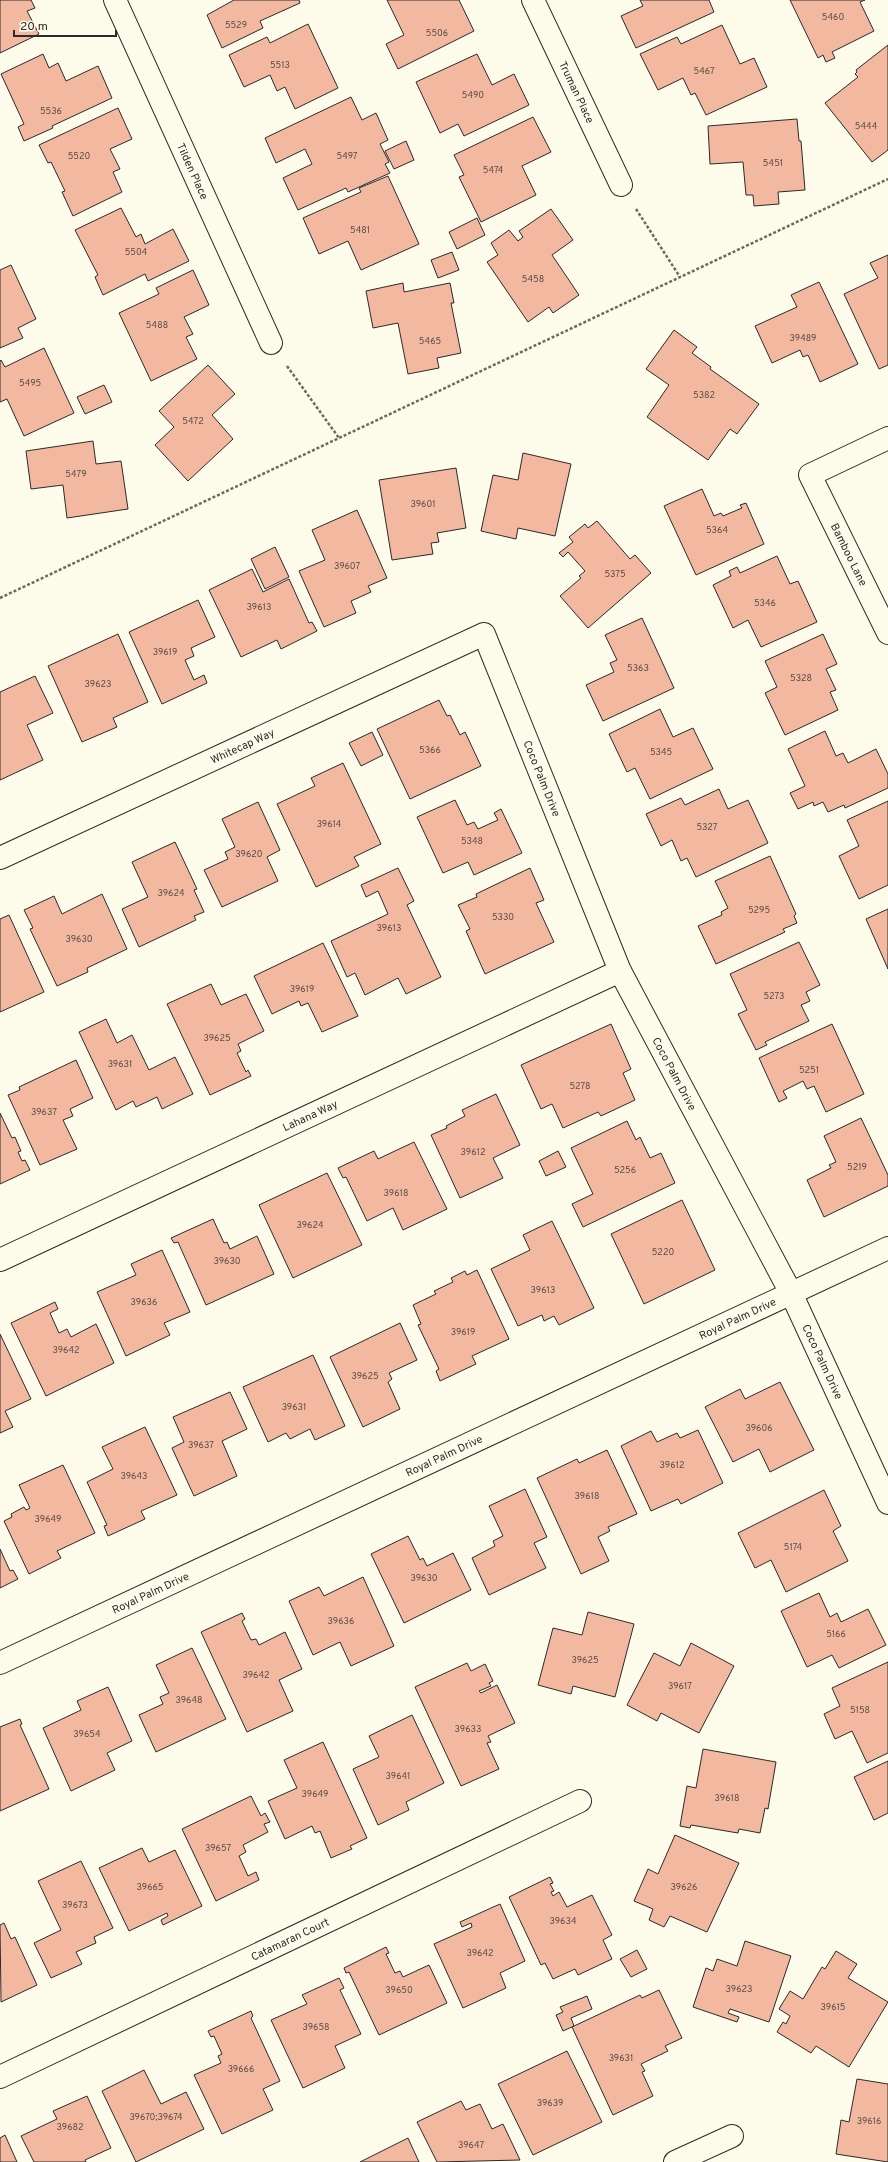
<svg xmlns="http://www.w3.org/2000/svg" width="888" height="2162" font-family="Overpass,sans-serif">
<style>
.building{fill:#f2b8a0;stroke:#2b2b2b}
.lines{fill:none;stroke-linecap:round;stroke-linejoin:round}
.minor-casing{stroke:#2b2b2b;stroke-width:24}
.path{stroke:#6a6964;stroke-width:2.5;stroke-dasharray:3 2;stroke-linecap:butt}
.minor{stroke:#fdfbea;stroke-width:22}
.labels{text-anchor:middle;stroke-width:3;stroke-linejoin:round;paint-order:stroke}
.number-label{font-size:9px;fill:#5d4e48}
.street-label{font-size:11px;fill:#2b2b2b;stroke:#fdfbea}
</style>
<rect width="100%" height="100%" fill="#fdfbea"/>
<g class="building">
<polygon points="0,0 31,0 35,8 27,11 39,34 0,53"/>
<polygon points="234,0 299,0 300,3 260,21 263,28 222,48 207,15"/>
<polygon points="387,0 459,0 474,31 398,69 386,44 404,35"/>
<polygon points="640,0 709,0 714,12 636,48 621,16 643,6"/>
<polygon points="790,0 865,0 860,2 874,31 832,52 835,58 826,62 823,55 818,58"/>
<polygon points="308,24 338,88 295,109 285,87 277,91 270,75 244,87 229,55 267,37 270,43"/>
<polygon points="722,25 740,64 754,58 767,87 706,115 695,93 691,95 683,78 658,90 640,54 677,37 681,44"/>
<polygon points="888,45 888,150 872,162 825,103 858,77 855,74 857,72 856,70"/>
<polygon points="43,54 49,68 58,63 66,81 98,66 112,98 52,126 53,128 24,141 18,127 24,124 1,74"/>
<polygon points="477,54 492,85 514,74 529,105 464,136 458,124 440,133 416,82"/>
<polygon points="351,97 362,120 376,113 388,140 380,144 389,162 385,164 390,173 348,192 346,188 298,210 283,178 312,164 305,149 276,163 265,138"/>
<polygon points="118,108 132,139 110,149 120,169 113,172 122,192 73,216 62,192 65,191 51,162 48,163 39,145"/>
<polygon points="533,117 551,152 522,166 536,195 481,222 459,177 464,175 454,155"/>
<polygon points="797,119 799,141 801,141 805,190 778,192 779,204 754,206 753,195 746,195 743,162 710,164 708,126"/>
<polygon points="406,141 414,160 394,169 385,151"/>
<polygon points="388,176 419,244 361,270 348,241 319,254 303,218 361,192 359,188"/>
<polygon points="121,208 136,237 141,234 145,244 173,229 189,261 148,281 145,274 103,295 95,277 98,275 75,230"/>
<polygon points="551,209 573,240 552,255 579,295 553,313 549,307 528,322 487,262 498,255 491,243 509,230 518,241 523,237 519,231"/>
<polygon points="477,218 485,235 457,249 449,232"/>
<polygon points="452,252 459,270 438,278 431,260"/>
<polygon points="888,255 888,365 879,369 844,294 878,278 870,263"/>
<polygon points="11,265 36,319 18,328 23,338 0,348 0,270"/>
<polygon points="193,270 209,305 184,317 193,334 186,337 197,359 151,381 119,313 159,294 156,288"/>
<polygon points="819,282 858,364 820,382 808,355 803,357 800,350 772,363 755,326 797,307 791,295"/>
<polygon points="403,283 404,292 450,283 454,303 451,303 461,353 437,358 439,368 408,374 398,323 373,328 366,291"/>
<polygon points="674,330 697,347 692,353 711,367 710,369 759,404 737,434 730,429 708,460 647,417 669,385 646,369"/>
<polygon points="44,348 74,413 24,436 7,399 0,402 0,361 1,360 5,367"/>
<polygon points="208,365 235,394 212,415 233,439 188,481 155,445 174,427 159,411"/>
<polygon points="104,385 112,402 85,414 77,397"/>
<polygon points="93,441 96,464 121,461 128,509 67,518 63,485 31,489 26,451"/>
<polygon points="523,453 571,464 555,536 518,528 516,539 481,531 493,475 518,480"/>
<polygon points="456,468 466,528 437,533 439,542 431,543 433,554 392,560 379,480"/>
<polygon points="702,489 714,516 721,513 723,516 742,508 740,505 746,503 764,544 696,575 664,506"/>
<polygon points="357,510 387,578 368,586 371,592 351,601 356,613 324,627 299,571 325,560 312,530"/>
<polygon points="597,521 630,559 635,555 651,573 588,628 560,596 581,578 579,576 585,571 568,552 563,557 559,553 573,542 569,537 585,524 588,528"/>
<polygon points="275,547 289,577 265,589 251,559"/>
<polygon points="777,556 790,584 798,581 817,622 761,647 748,620 733,628 713,585 731,576 729,571 737,567 740,573"/>
<polygon points="252,569 263,592 289,579 309,623 312,622 317,631 281,649 277,640 241,657 209,590"/>
<polygon points="198,600 215,637 191,648 194,656 185,660 194,680 204,675 207,683 162,704 129,632"/>
<polygon points="642,618 674,688 603,721 586,685 614,672 610,663 617,660 605,635"/>
<polygon points="118,634 148,702 113,718 117,727 82,742 48,666"/>
<polygon points="823,634 837,664 826,669 836,690 830,692 838,710 785,735 765,693 777,687 765,661"/>
<polygon points="35,676 53,713 27,725 43,760 0,780 0,692"/>
<polygon points="439,700 447,716 450,715 460,735 465,732 481,766 410,799 377,729"/>
<polygon points="660,709 673,737 693,728 713,769 650,799 635,768 627,772 609,734"/>
<polygon points="825,731 836,756 843,753 848,763 876,749 888,774 888,788 845,808 844,805 828,812 823,802 814,806 813,802 798,809 790,793 805,786 788,749"/>
<polygon points="372,732 383,755 361,766 349,743"/>
<polygon points="343,763 381,844 354,857 359,866 316,887 277,804 315,786 311,778"/>
<polygon points="719,789 728,809 748,800 768,843 696,877 687,858 681,861 672,840 661,846 646,814 681,798 685,805"/>
<polygon points="455,800 467,825 474,822 478,829 498,820 494,813 501,809 522,853 474,875 468,862 443,873 417,817"/>
<polygon points="888,801 888,885 859,899 839,856 859,846 847,820"/>
<polygon points="258,802 280,850 267,857 278,881 222,907 204,870 228,859 225,852 235,847 222,819"/>
<polygon points="175,842 197,889 194,890 204,912 194,916 196,920 139,947 122,909 148,897 132,862"/>
<polygon points="770,856 796,914 794,916 797,923 783,929 785,932 716,964 698,926 722,915 721,912 728,908 715,881"/>
<polygon points="398,868 414,901 407,905 441,977 406,994 398,978 365,995 355,973 347,977 331,941 388,914 378,891 366,897 361,885"/>
<polygon points="530,868 544,900 536,903 554,942 485,974 466,931 470,929 458,905 477,897 476,894"/>
<polygon points="102,894 127,949 87,968 88,972 57,986 30,929 33,928 24,910 54,896 62,914"/>
<polygon points="888,909 888,969 866,919"/>
<polygon points="9,915 44,992 0,1012 0,919"/>
<polygon points="799,942 820,985 806,992 810,1001 801,1005 809,1021 765,1042 767,1045 756,1050 738,1014 747,1010 730,974"/>
<polygon points="323,943 358,1016 322,1032 308,1003 301,1006 299,1001 272,1014 254,976"/>
<polygon points="211,984 221,1005 246,994 264,1031 238,1044 241,1051 237,1053 246,1072 248,1070 251,1076 210,1095 167,1004"/>
<polygon points="106,1019 117,1043 132,1035 149,1070 175,1057 193,1094 162,1109 157,1097 136,1107 133,1101 116,1110 79,1032"/>
<polygon points="611,1024 631,1069 623,1073 635,1100 601,1116 598,1112 563,1128 552,1104 541,1109 521,1065"/>
<polygon points="832,1024 864,1094 826,1112 814,1086 807,1089 803,1081 783,1091 787,1098 779,1102 759,1058"/>
<polygon points="76,1060 93,1098 70,1109 73,1116 63,1120 77,1149 40,1165 8,1095 20,1090 19,1087"/>
<polygon points="496,1094 520,1145 493,1158 503,1178 460,1198 431,1135 447,1128 446,1126 465,1116 462,1110"/>
<polygon points="0,1113 12,1138 15,1137 21,1151 18,1152 22,1161 25,1160 30,1170 0,1184"/>
<polygon points="861,1118 888,1175 888,1186 824,1217 807,1180 831,1168 829,1165 836,1162 824,1136"/>
<polygon points="627,1121 636,1140 640,1137 650,1158 661,1153 675,1183 583,1227 572,1204 593,1194 571,1148"/>
<polygon points="414,1142 447,1209 403,1230 393,1208 367,1221 346,1177 343,1178 338,1168 374,1151 378,1159"/>
<polygon points="558,1151 566,1167 546,1176 539,1161"/>
<polygon points="327,1173 362,1245 293,1278 259,1205"/>
<polygon points="682,1200 715,1270 644,1304 611,1234"/>
<polygon points="213,1219 224,1243 227,1242 230,1249 257,1236 274,1274 206,1305 178,1242 174,1243 171,1238"/>
<polygon points="552,1221 594,1308 559,1325 554,1316 544,1321 542,1315 518,1326 491,1269 530,1250 523,1235"/>
<polygon points="162,1250 190,1312 164,1323 170,1335 126,1356 97,1292 136,1275 131,1264"/>
<polygon points="477,1270 509,1339 472,1356 476,1364 440,1381 436,1371 439,1369 418,1325 421,1324 413,1305 436,1294 434,1291 453,1282 451,1278 465,1271 467,1275"/>
<polygon points="55,1302 58,1309 50,1313 59,1333 67,1329 71,1337 96,1324 114,1363 46,1396 11,1323"/>
<polygon points="400,1323 417,1360 389,1373 392,1379 388,1382 400,1409 363,1427 330,1357"/>
<polygon points="0,1334 31,1399 5,1411 13,1427 0,1433"/>
<polygon points="313,1355 345,1426 315,1440 310,1429 290,1439 286,1433 268,1442 243,1387"/>
<polygon points="780,1382 814,1450 770,1472 759,1449 733,1462 705,1407 740,1389 745,1399"/>
<polygon points="230,1392 247,1429 222,1441 237,1476 194,1496 172,1448 184,1442 173,1417"/>
<polygon points="145,1427 177,1495 141,1511 145,1519 108,1536 104,1526 107,1525 87,1482 113,1469 102,1447"/>
<polygon points="698,1430 723,1483 681,1504 678,1499 651,1511 621,1446 651,1431 657,1442 677,1433 680,1438"/>
<polygon points="607,1450 637,1514 608,1527 610,1531 598,1537 609,1561 581,1574 537,1478 577,1459 579,1463"/>
<polygon points="63,1465 95,1533 57,1551 61,1558 29,1574 4,1521 12,1517 11,1514 24,1507 26,1510 30,1508 19,1485"/>
<polygon points="525,1489 547,1537 534,1543 546,1568 489,1595 472,1558 495,1546 493,1541 503,1536 489,1506"/>
<polygon points="824,1490 841,1526 833,1531 848,1561 786,1592 771,1560 755,1568 738,1533"/>
<polygon points="408,1536 420,1560 423,1558 427,1566 453,1553 471,1590 404,1623 371,1554"/>
<polygon points="0,1549 10,1571 13,1570 18,1579 0,1588"/>
<polygon points="363,1577 394,1646 351,1666 340,1642 313,1655 289,1601 319,1587 324,1596"/>
<polygon points="819,1593 830,1617 837,1613 841,1622 868,1609 886,1645 839,1668 832,1655 807,1667 781,1611"/>
<polygon points="588,1612 634,1624 615,1697 573,1686 571,1694 538,1685 553,1628 582,1635"/>
<polygon points="242,1613 245,1619 242,1621 251,1640 256,1639 259,1645 285,1632 302,1669 279,1680 293,1711 247,1732 201,1632"/>
<polygon points="691,1643 734,1666 699,1733 661,1713 657,1721 627,1705 654,1653 680,1666"/>
<polygon points="192,1648 226,1719 156,1752 139,1715 163,1704 160,1697 169,1693 156,1665"/>
<polygon points="888,1662 888,1753 867,1763 852,1731 835,1739 824,1714 840,1706 832,1688"/>
<polygon points="467,1663 471,1671 485,1664 493,1681 489,1683 491,1686 479,1691 481,1693 497,1685 515,1723 488,1736 491,1742 487,1743 499,1769 461,1786 415,1687"/>
<polygon points="108,1687 132,1741 107,1753 115,1770 71,1791 43,1728 81,1710 77,1701"/>
<polygon points="412,1715 444,1783 406,1802 409,1810 378,1825 353,1769 379,1757 369,1736"/>
<polygon points="20,1719 22,1724 20,1725 49,1789 0,1811 0,1727"/>
<polygon points="323,1742 367,1838 350,1846 352,1849 331,1858 320,1831 315,1833 312,1826 285,1839 268,1801 297,1788 284,1760"/>
<polygon points="703,1749 776,1762 768,1809 765,1808 760,1833 739,1829 738,1833 691,1825 690,1828 680,1826 687,1786 696,1788"/>
<polygon points="888,1761 888,1813 874,1820 854,1777"/>
<polygon points="251,1796 261,1816 265,1813 270,1822 264,1824 268,1832 243,1845 246,1852 239,1856 248,1876 256,1872 259,1880 216,1901 182,1829"/>
<polygon points="675,1835 739,1863 707,1932 670,1916 664,1927 649,1920 653,1909 634,1901 648,1869 658,1874"/>
<polygon points="142,1848 149,1862 175,1850 202,1906 163,1925 161,1920 168,1916 167,1913 129,1931 99,1868"/>
<polygon points="81,1861 113,1928 94,1937 96,1943 76,1952 82,1964 51,1978 34,1943 61,1930 38,1881"/>
<polygon points="550,1877 553,1883 550,1884 554,1891 551,1892 553,1896 559,1892 567,1907 592,1895 612,1935 603,1940 612,1959 578,1975 575,1969 553,1979 545,1963 541,1965 509,1897"/>
<polygon points="500,1904 525,1961 500,1973 506,1988 463,2008 434,1944 472,1927 471,1923 462,1927 460,1922"/>
<polygon points="4,1923 11,1939 15,1937 37,1985 1,2002 0,1925"/>
<polygon points="745,1941 791,1956 769,2022 730,2009 728,2013 739,2017 737,2022 693,2007 706,1968 713,1971 717,1959 737,1966"/>
<polygon points="386,1947 389,1953 386,1954 395,1973 400,1971 403,1977 429,1965 447,2003 379,2035 349,1972 346,1973 344,1968"/>
<polygon points="637,1950 647,1969 631,1977 620,1959"/>
<polygon points="836,1951 857,1964 848,1978 888,2002 849,2067 816,2046 811,2053 777,2032 783,2022 786,2024 790,2016 779,2009 790,1991 803,1999 822,1967 825,1969"/>
<polygon points="339,1978 344,1988 340,1990 361,2034 335,2046 345,2068 303,2088 271,2020 307,2004 302,1995"/>
<polygon points="659,1990 682,2038 665,2046 668,2051 641,2064 645,2071 642,2072 653,2096 613,2115 572,2027 640,1995 642,1998"/>
<polygon points="587,1996 592,2009 571,2018 574,2026 563,2031 556,2015 563,2012 560,2007"/>
<polygon points="251,2011 253,2016 251,2018 280,2081 263,2089 273,2110 222,2134 194,2075 221,2063 218,2056 222,2054 214,2036 211,2037 208,2031"/>
<polygon points="567,2051 602,2122 533,2155 498,2084"/>
<polygon points="144,2070 161,2104 186,2092 204,2129 136,2162 102,2091"/>
<polygon points="857,2079 888,2084 888,2162 836,2154 841,2120 849,2122"/>
<polygon points="87,2096 111,2148 85,2160 86,2162 34,2162 21,2136 57,2119 53,2111"/>
<polygon points="461,2101 466,2110 480,2104 492,2129 503,2124 520,2160 437,2162 417,2122"/>
<polygon points="5,2135 17,2162 0,2162 0,2138"/>
<polygon points="408,2138 419,2162 360,2162"/>
</g>
<g class="lines">
<g class="minor-casing">
<g id="minor">
<path id="s1" d="M 115,0 L 271,343"/>
<path id="s2" d="M 533,0 L 621,185"/>
<path id="s3" d="M 888,438 L 810,475 L 888,633"/>
<path id="s4" d="M 0,858 L 484,634 L 620,971 L 792,1295 L 888,1503"/>
<path id="s5" d="M 0,1260 L 620,971"/>
<path id="s6" d="M 0,1663 L 888,1248"/>
<path id="s7" d="M 0,2077 L 580,1801"/>
<polyline points="675,2162 732,2136"/>
</g>
</g>
<g class="path">
<polyline points="636,209 680,277"/>
<polyline points="287,366 339,438"/>
<polyline points="0,598 888,179"/>
</g>
<use href="#minor" class="minor"/>
</g>
<g class="labels">
<g class="number-label">
<text x="833" y="20">5460</text>
<text x="236" y="28">5529</text>
<text x="437" y="36">5506</text>
<text x="280" y="68">5513</text>
<text x="704" y="74">5467</text>
<text x="473" y="98">5490</text>
<text x="51" y="114">5536</text>
<text x="866" y="129">5444</text>
<text x="79" y="159">5520</text>
<text x="347" y="159">5497</text>
<text x="773" y="166">5451</text>
<text x="493" y="173">5474</text>
<text x="360" y="233">5481</text>
<text x="136" y="255">5504</text>
<text x="533" y="282">5458</text>
<text x="157" y="328">5488</text>
<text x="803" y="341">39489</text>
<text x="430" y="344">5465</text>
<text x="30" y="386">5495</text>
<text x="704" y="398">5382</text>
<text x="193" y="424">5472</text>
<text x="76" y="477">5479</text>
<text x="423" y="507">39601</text>
<text x="717" y="533">5364</text>
<text x="347" y="569">39607</text>
<text x="615" y="577">5375</text>
<text x="765" y="606">5346</text>
<text x="259" y="610">39613</text>
<text x="165" y="655">39619</text>
<text x="638" y="671">5363</text>
<text x="801" y="681">5328</text>
<text x="98" y="687">39623</text>
<text x="430" y="753">5366</text>
<text x="661" y="755">5345</text>
<text x="329" y="827">39614</text>
<text x="707" y="830">5327</text>
<text x="472" y="844">5348</text>
<text x="249" y="857">39620</text>
<text x="171" y="896">39624</text>
<text x="759" y="913">5295</text>
<text x="503" y="920">5330</text>
<text x="389" y="931">39613</text>
<text x="79" y="942">39630</text>
<text x="302" y="992">39619</text>
<text x="774" y="999">5273</text>
<text x="217" y="1041">39625</text>
<text x="120" y="1067">39631</text>
<text x="809" y="1073">5251</text>
<text x="580" y="1089">5278</text>
<text x="44" y="1115">39637</text>
<text x="473" y="1155">39612</text>
<text x="857" y="1170">5219</text>
<text x="625" y="1173">5256</text>
<text x="396" y="1196">39618</text>
<text x="310" y="1228">39624</text>
<text x="663" y="1255">5220</text>
<text x="227" y="1264">39630</text>
<text x="543" y="1293">39613</text>
<text x="144" y="1305">39636</text>
<text x="463" y="1335">39619</text>
<text x="66" y="1353">39642</text>
<text x="365" y="1379">39625</text>
<text x="294" y="1410">39631</text>
<text x="759" y="1431">39606</text>
<text x="201" y="1448">39637</text>
<text x="672" y="1468">39612</text>
<text x="134" y="1479">39643</text>
<text x="587" y="1499">39618</text>
<text x="48" y="1522">39649</text>
<text x="793" y="1550">5174</text>
<text x="424" y="1581">39630</text>
<text x="341" y="1624">39636</text>
<text x="836" y="1637">5166</text>
<text x="585" y="1663">39625</text>
<text x="256" y="1678">39642</text>
<text x="680" y="1689">39617</text>
<text x="189" y="1703">39648</text>
<text x="860" y="1713">5158</text>
<text x="468" y="1732">39633</text>
<text x="87" y="1737">39654</text>
<text x="398" y="1779">39641</text>
<text x="315" y="1797">39649</text>
<text x="727" y="1801">39618</text>
<text x="218" y="1851">39657</text>
<text x="150" y="1890">39665</text>
<text x="684" y="1890">39626</text>
<text x="75" y="1908">39673</text>
<text x="563" y="1924">39634</text>
<text x="480" y="1956">39642</text>
<text x="739" y="1992">39623</text>
<text x="399" y="1993">39650</text>
<text x="833" y="2010">39615</text>
<text x="316" y="2030">39658</text>
<text x="621" y="2061">39631</text>
<text x="241" y="2072">39666</text>
<text x="550" y="2106">39639</text>
<text x="156" y="2120">39670;39674</text>
<text x="869" y="2124">39616</text>
<text x="70" y="2130">39682</text>
<text x="471" y="2148">39647</text>
</g>
<g class="street-label">
<text dy="4" stroke="none"><textPath href="#s2" startOffset="102">Truman Place</textPath></text>
<text dy="4" stroke="none"><textPath href="#s1" startOffset="188">Tilden Place</textPath></text>
<text dy="4" stroke="none"><textPath href="#s3" startOffset="175">Bamboo Lane</textPath></text>
<text dy="4" stroke="none"><textPath href="#s4" startOffset="267">Whitecap Way</textPath></text>
<text dy="4" stroke="none"><textPath href="#s4" startOffset="689">Coco Palm Drive</textPath></text>
<text dy="4" stroke="none"><textPath href="#s4" startOffset="1013">Coco Palm Drive</textPath></text>
<text dy="4" stroke="none"><textPath href="#s5" startOffset="342">Lahana Way</textPath></text>
<text dy="4" stroke="none"><textPath href="#s6" startOffset="814">Royal Palm Drive</textPath></text>
<text dy="4" stroke="none"><textPath href="#s4" startOffset="1337">Coco Palm Drive</textPath></text>
<text dy="4" stroke="none"><textPath href="#s6" startOffset="490">Royal Palm Drive</textPath></text>
<text dy="4" stroke="none"><textPath href="#s6" startOffset="166">Royal Palm Drive</textPath></text>
<text dy="4" stroke="none"><textPath href="#s7" startOffset="321">Catamaran Court</textPath></text>
</g>
</g>
<path d="M14 30v6h102v-6" fill="none" stroke="#2b2b2b" stroke-width="2"/>
<text x="20" y="30" font-size="12" fill="#2b2b2b" stroke="#fdfbea" stroke-width="3" paint-order="stroke">20 m</text>
</svg>
